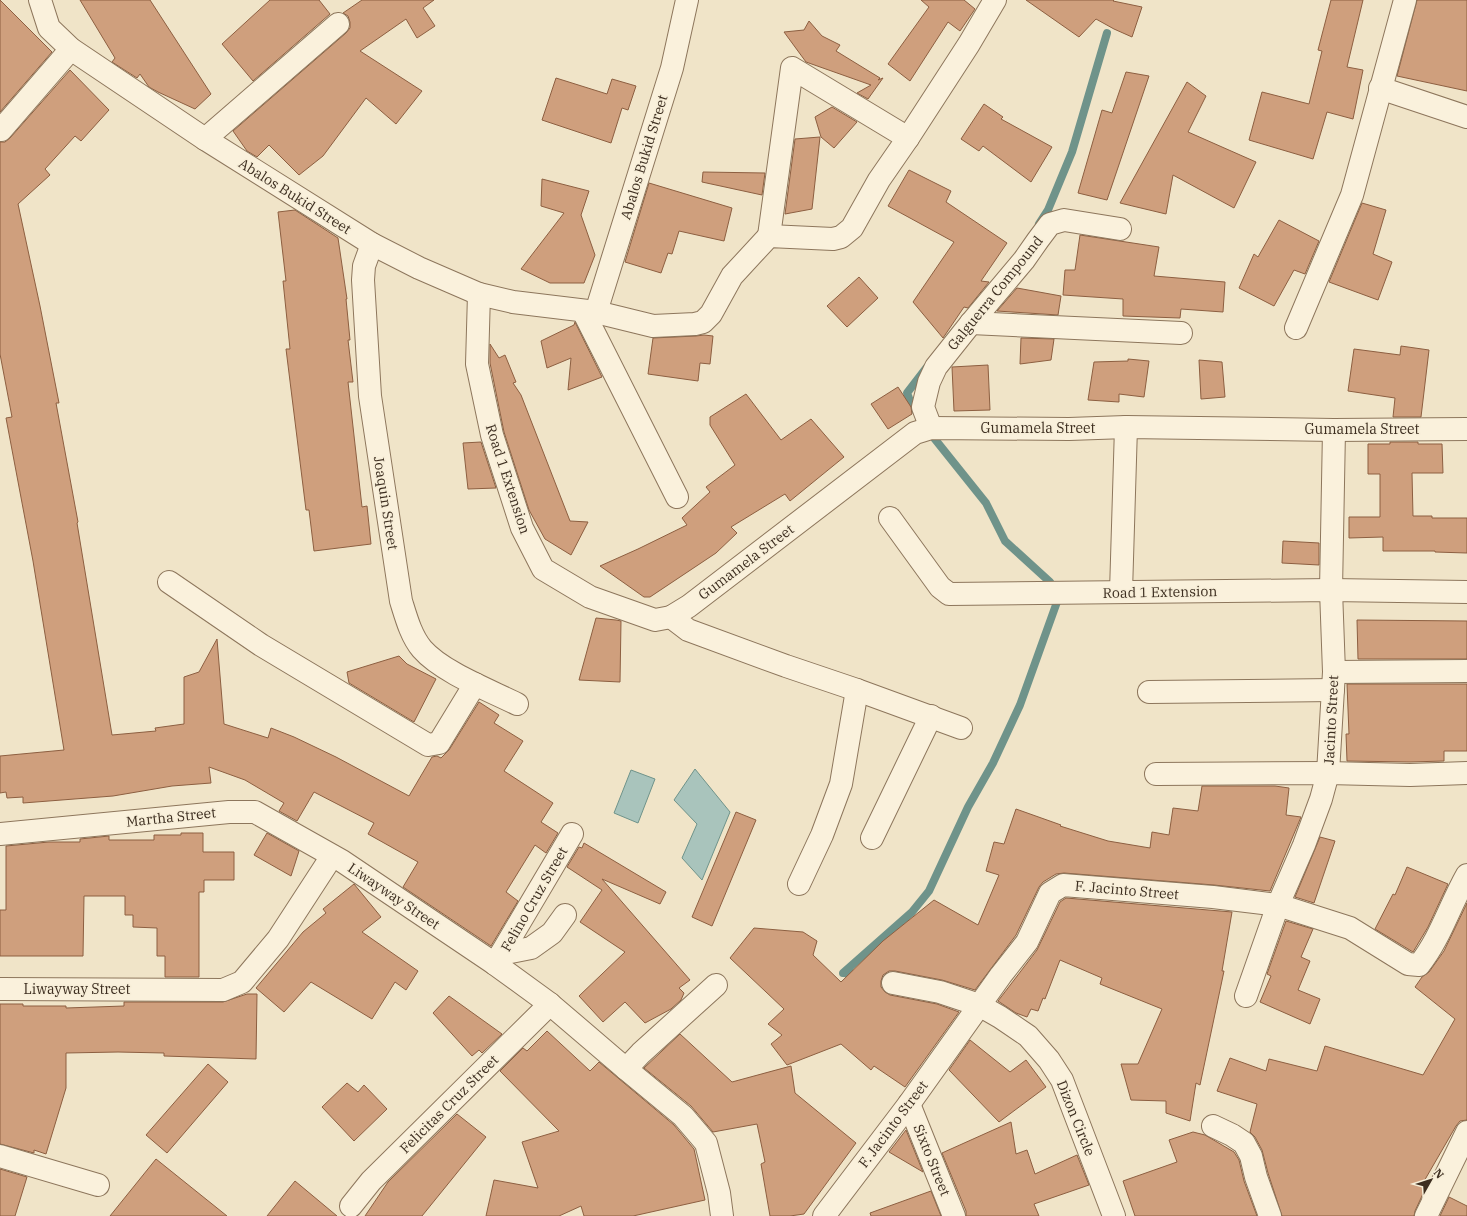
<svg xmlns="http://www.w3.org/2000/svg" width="1467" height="1216" font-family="'IBM Plex Serif',serif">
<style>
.water{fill:#a9c4bc;stroke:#6f938a}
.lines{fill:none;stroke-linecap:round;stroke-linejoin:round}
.stream{stroke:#6f938a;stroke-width:8}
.building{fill:#cf9f7d;stroke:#8d5f41}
.minor-casing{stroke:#8d765c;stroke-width:24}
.minor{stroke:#faf1dc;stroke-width:22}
.labels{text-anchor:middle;stroke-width:3;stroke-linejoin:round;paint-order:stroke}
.street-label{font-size:14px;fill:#3d2e20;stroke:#f7eed8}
</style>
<rect width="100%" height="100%" fill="#f0e4c8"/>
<g class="water">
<polygon points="695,769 730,812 702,880 682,858 697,824 674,800"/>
<polygon points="631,770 655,779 638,823 614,813"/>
</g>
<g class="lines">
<g class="stream">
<polyline points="1039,224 1048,210 1072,152 1107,33"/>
<polyline points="918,414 910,401 907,393 927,367"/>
<polyline points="934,438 986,503 1005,541 1050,582"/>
<polyline points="860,974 843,973 912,912 929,891 968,807 993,763 1020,705 1057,602"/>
</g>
</g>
<g class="building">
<polygon points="0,0 52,52 0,112"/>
<polygon points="80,0 150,0 211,94 195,109 158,92 149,87 140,74 137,78 112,62 115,58"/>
<polygon points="270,0 319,0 330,14 253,81 222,44"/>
<polygon points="362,0 434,0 423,8 435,26 417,38 406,19 360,51 422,91 396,124 366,98 323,156 299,175 269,145 257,157 247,151 233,131 346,33 350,28 350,22 348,16 343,13"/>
<polygon points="921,0 964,0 975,9 960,31 948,22 910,81 888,64 929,7"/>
<polygon points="1026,0 1114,0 1113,1 1142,7 1132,37 1114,29 1096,19 1079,37"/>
<polygon points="1331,0 1363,0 1347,67 1363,70 1353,119 1327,112 1313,159 1249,140 1262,92 1309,104 1322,51 1318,50"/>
<polygon points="1417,0 1467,0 1467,91 1397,76"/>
<polygon points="809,21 822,36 840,45 836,51 880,78 878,80 883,78 868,99 857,93 871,85 806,62 784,32 804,30"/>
<polygon points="70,70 109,110 81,141 75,136 45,169 50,175 18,204 40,306 59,403 56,403 78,522 77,523 112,735 156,731 155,728 184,724 184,677 199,672 217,639 224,724 268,738 271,728 294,737 336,757 409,796 432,757 437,756 441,758 449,750 479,702 499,715 494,723 523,741 504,771 553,803 541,822 558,833 546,853 535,845 506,892 518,901 491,946 403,887 418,862 368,834 374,823 314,792 297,821 279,811 284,803 245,780 209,767 211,783 172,786 113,796 23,803 23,797 7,798 6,792 0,793 0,756 64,750 33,561 6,418 12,417 0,354 0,142 5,142 10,138"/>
<polygon points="1126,72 1149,76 1107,200 1078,193 1102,110 1112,113"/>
<polygon points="556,78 607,94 612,79 636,86 628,110 622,108 611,143 542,120"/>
<polygon points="1187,82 1206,96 1188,132 1256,162 1234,208 1173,175 1166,214 1120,203"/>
<polygon points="984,104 1003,117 1001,119 1052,147 1031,182 983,146 979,151 961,139"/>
<polygon points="832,107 857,122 834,148 821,137 815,117"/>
<polygon points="820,137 812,209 785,214 795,139"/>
<polygon points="909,170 951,191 946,202 1007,243 981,281 989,282 968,308 964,307 943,338 913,302 954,242 888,206"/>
<polygon points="703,172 765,173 762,195 702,182"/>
<polygon points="542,179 589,191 581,215 595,255 584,283 550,283 521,269 564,213 541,206"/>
<polygon points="649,183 732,208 724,241 679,231 672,254 668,253 661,273 625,262"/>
<polygon points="1362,203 1386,210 1373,254 1392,262 1378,300 1329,282"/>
<polygon points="295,210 338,238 347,299 346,299 350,340 348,340 353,382 348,382 362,507 367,506 371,544 314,551 309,510 306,510 286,349 290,349 283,281 286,281 278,212"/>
<polygon points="1279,220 1319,241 1305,274 1294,270 1274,306 1239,288 1254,254 1258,257"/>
<polygon points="1080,235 1159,247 1154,276 1225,282 1223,312 1181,309 1180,318 1123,316 1123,299 1063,295 1065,270 1075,270"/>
<polygon points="859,277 878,298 847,327 827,306"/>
<polygon points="1017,288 1061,296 1058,315 997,311"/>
<polygon points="575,322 602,377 568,390 571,358 547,368 541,341 574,325"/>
<polygon points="704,335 713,336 710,364 700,363 698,381 648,374 653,338 696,336"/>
<polygon points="1021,338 1054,339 1051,360 1020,364"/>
<polygon points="490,344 499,358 505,355 516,382 513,383 521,395 570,521 588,522 571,555 545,539 529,510 504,432 490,363"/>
<polygon points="1401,346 1429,350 1421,417 1393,417 1395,398 1348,391 1354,349 1400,355"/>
<polygon points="1128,359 1149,361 1144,397 1119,394 1119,402 1088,400 1094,362 1128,361"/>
<polygon points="1199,360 1222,362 1225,397 1201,399"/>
<polygon points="988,365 990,410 954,411 952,367"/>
<polygon points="898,387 911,407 912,414 888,429 871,404"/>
<polygon points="746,394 781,440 811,419 844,457 790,501 785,494 731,527 737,533 716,553 650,597 644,597 600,566 638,549 687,525 682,518 710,492 706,487 735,465 710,425 710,417"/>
<polygon points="481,442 496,488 468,489 463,443"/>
<polygon points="1390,442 1418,442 1418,444 1442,444 1443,473 1412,473 1413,516 1432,516 1432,518 1467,518 1467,553 1435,552 1435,551 1383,551 1383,537 1349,538 1349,517 1380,517 1380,474 1368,474 1368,444 1390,444"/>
<polygon points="1283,541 1319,543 1319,565 1282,563"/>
<polygon points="596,618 616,620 621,621 620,682 579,680"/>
<polygon points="1357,620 1467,621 1467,659 1358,659"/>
<polygon points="399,656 407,664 436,679 414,722 349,683 347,672"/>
<polygon points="1347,684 1467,684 1467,751 1444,751 1444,761 1410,762 1347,761 1346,734 1349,734"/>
<polygon points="1202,786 1275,786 1289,788 1286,815 1301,817 1270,891 1214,885 1064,873 1056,874 1043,882 1039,887 1016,935 975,990 942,980 895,971 889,971 883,975 881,981 881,987 885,992 890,995 937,1004 959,1012 905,1087 874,1066 871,1070 841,1044 787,1065 771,1044 782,1035 768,1024 784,1009 730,958 754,928 803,932 817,941 813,955 841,982 883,941 934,900 978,925 999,875 986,871 994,842 1004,844 1016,809 1061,825 1060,826 1108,841 1150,848 1152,832 1169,835 1173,808 1198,811"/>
<polygon points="736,812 756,820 712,926 692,917"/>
<polygon points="181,833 203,833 203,852 234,852 234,880 204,880 204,892 199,892 199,977 165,977 165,956 157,956 157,928 133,927 133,915 125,915 125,896 84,896 83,956 0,956 0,910 6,910 6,846 49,842 80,842 80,839 109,836 109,840 154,840 154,835 181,835"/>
<polygon points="267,833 299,851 291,876 254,855"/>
<polygon points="1320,837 1335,841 1314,903 1295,897"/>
<polygon points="584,843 666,892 660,904 602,879 690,980 679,988 684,993 681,1000 671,1009 645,1023 625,1002 603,1022 579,996 625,952 580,922 602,890 567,867 579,847 582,848"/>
<polygon points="1407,867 1448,884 1428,927 1413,952 1375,929 1393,894 1395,895"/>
<polygon points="354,884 381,917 362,932 418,971 406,990 395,982 372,1019 311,982 284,1012 256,988 303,932 326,913 323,909"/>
<polygon points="1066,898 1232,912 1222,971 1224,971 1200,1085 1196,1083 1190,1121 1166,1113 1166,1101 1131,1100 1121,1064 1138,1064 1162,1009 1100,984 1102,978 1060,960 1045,999 1043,998 1038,1011 1031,1009 1027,1017 1016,1013 998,1001 1037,950 1060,902"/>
<polygon points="1467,903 1467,1120 1460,1121 1456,1126 1423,1183 1427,1185 1415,1211 1414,1216 1282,1216 1268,1173 1262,1150 1255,1137 1250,1132 1257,1104 1217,1091 1230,1058 1266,1071 1269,1059 1317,1071 1325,1046 1423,1075 1455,1019 1415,987 1422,977 1429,972 1444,951"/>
<polygon points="1286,921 1313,929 1301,957 1310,961 1298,990 1320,999 1310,1024 1260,1002 1271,976 1267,974"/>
<polygon points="247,994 257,994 256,1059 164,1056 164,1053 118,1052 66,1053 66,1088 46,1154 34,1150 34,1153 0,1144 0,1004 23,1004 23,1006 66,1006 66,1008 124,1006 124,1002 223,1002"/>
<polygon points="449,996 502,1034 482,1053 479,1050 472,1056 433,1013"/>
<polygon points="547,1031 590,1071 599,1062 674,1125 694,1149 705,1200 633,1216 584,1216 581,1206 559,1216 486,1216 494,1180 538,1188 522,1142 559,1131 500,1071 523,1048 527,1051"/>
<polygon points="680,1034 732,1082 791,1066 795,1093 856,1143 804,1214 790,1216 770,1216 761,1164 765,1162 757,1124 713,1132 691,1106 644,1068"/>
<polygon points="970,1040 1010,1072 1026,1060 1046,1087 999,1122 949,1070"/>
<polygon points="208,1064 228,1082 167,1153 146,1135"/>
<polygon points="347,1083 358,1092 364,1085 387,1109 354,1141 322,1107"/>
<polygon points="457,1114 486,1137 422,1216 365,1216 388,1182"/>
<polygon points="1011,1122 1016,1154 1027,1150 1035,1174 1077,1155 1089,1185 1034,1204 1039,1216 966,1216 966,1211 942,1153"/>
<polygon points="906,1130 923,1172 889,1152"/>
<polygon points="1193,1132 1205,1135 1234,1152 1239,1160 1244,1181 1257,1216 1135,1216 1123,1181 1177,1162 1169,1140"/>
<polygon points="156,1159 227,1216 110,1216"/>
<polygon points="0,1169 27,1177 15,1216 0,1216"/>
<polygon points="295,1181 337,1216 267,1216"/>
<polygon points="931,1191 941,1216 871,1216 870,1213"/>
<polygon points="1449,1197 1467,1206 1467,1216 1440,1216"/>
</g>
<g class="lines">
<g class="minor-casing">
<g id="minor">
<polyline points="40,0 49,28 71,49 205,139 372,244 419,268 479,294 513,302 596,312 653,326 695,324 703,322 711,314 732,276 769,236 833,239 841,237 852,228 879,180 908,138 969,44 995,0"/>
<polyline points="1380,88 1467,117"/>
<polyline points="1,130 71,49"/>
<polyline points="205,139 338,24"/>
<polyline points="769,236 792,68 908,138"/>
<path d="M 372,244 L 364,266 L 363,280 L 370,396 L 401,601 C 406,617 411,636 422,649 C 442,672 489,690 517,704"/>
<polyline points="479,294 477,364 492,435 522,528 543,569 590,597 655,620 671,617 689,606 915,433 931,428 1069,429 1126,427 1334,430 1467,429"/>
<polyline points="583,311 677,497"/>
<polyline points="596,312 672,68 687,0"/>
<polyline points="971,323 1181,333"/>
<polyline points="1296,328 1352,195 1405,0"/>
<polyline points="931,428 923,407 929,382 936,367 971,323 1024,260 1038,240 1050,224 1064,220 1120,229"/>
<polyline points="890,518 940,587 949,594 1331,590 1467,592"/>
<polyline points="169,582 261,645 428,745 439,743 475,684"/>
<polyline points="1121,592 1126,427"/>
<polyline points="671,617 688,630 786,666 857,690 961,728"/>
<polyline points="1334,672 1467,671"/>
<polyline points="1149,692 1333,690"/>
<polyline points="1156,774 1328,773 1410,775 1467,773"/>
<polyline points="0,834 229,812 255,812 342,861 495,964 550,1004 626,1069 683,1116 706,1143 719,1193 722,1216"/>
<polyline points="872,838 931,716"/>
<polyline points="799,884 822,835 841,784 857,690"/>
<polyline points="501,954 531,948 552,933 565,915"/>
<polyline points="495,964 572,834"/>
<polyline points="893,983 940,992 979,1005 1000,1017 1028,1036 1049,1060 1062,1080 1114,1216"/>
<polyline points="0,989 223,990 242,982 278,939 332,856"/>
<polyline points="1246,996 1278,905 1304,845 1321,799 1328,773 1334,672 1331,590 1334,430"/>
<polyline points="626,1069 641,1053 716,985"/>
<polyline points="909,1104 954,1216"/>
<polyline points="1213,1126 1232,1135 1244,1143 1251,1156 1256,1177 1270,1216"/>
<polyline points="0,1156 98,1185"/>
<polyline points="351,1206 371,1181 550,1004"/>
<path d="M 824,1216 L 909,1104 L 1001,975 L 1027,942 L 1050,893 L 1063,885 L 1213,897 L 1278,905 L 1350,928 L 1408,964 L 1419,965 C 1440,939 1450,905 1467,875"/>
<polyline points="1426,1216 1467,1132"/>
</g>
</g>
<use href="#minor" class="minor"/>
</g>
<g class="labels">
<g class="street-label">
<text transform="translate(644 157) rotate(-73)" y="5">Abalos Bukid Street</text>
<text transform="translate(295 196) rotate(32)" y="5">Abalos Bukid Street</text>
<text transform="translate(995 293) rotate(-51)" y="5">Galguerra Compound</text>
<text x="1038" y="433">Gumamela Street</text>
<text x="1362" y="434">Gumamela Street</text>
<text transform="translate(508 479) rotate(72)" y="5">Road 1 Extension</text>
<text transform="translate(386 503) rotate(81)" y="5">Joaquin Street</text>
<text transform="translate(746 562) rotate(-37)" y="5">Gumamela Street</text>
<text transform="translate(1160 592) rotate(-1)" y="5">Road 1 Extension</text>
<text transform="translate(1331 720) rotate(-87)" y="5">Jacinto Street</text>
<text transform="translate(171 817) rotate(-6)" y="5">Martha Street</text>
<text transform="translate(1127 890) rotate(5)" y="5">F. Jacinto Street</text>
<text transform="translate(394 896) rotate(34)" y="5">Liwayway Street</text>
<text transform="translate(534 899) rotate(-60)" y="5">Felino Cruz Street</text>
<text x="77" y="994">Liwayway Street</text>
<text transform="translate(449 1104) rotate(-45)" y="5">Felicitas Cruz Street</text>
<text transform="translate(1076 1118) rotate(68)" y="5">Dizon Circle</text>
<text transform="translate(893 1124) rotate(-53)" y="5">F. Jacinto Street</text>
<text transform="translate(932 1160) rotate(68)" y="5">Sixto Street</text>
</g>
</g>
<g transform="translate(1431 1180) rotate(51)" stroke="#f7eed8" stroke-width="3" paint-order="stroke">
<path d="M0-3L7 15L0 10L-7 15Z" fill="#3d2e20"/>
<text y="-6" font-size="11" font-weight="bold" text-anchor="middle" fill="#3d2e20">N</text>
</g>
</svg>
